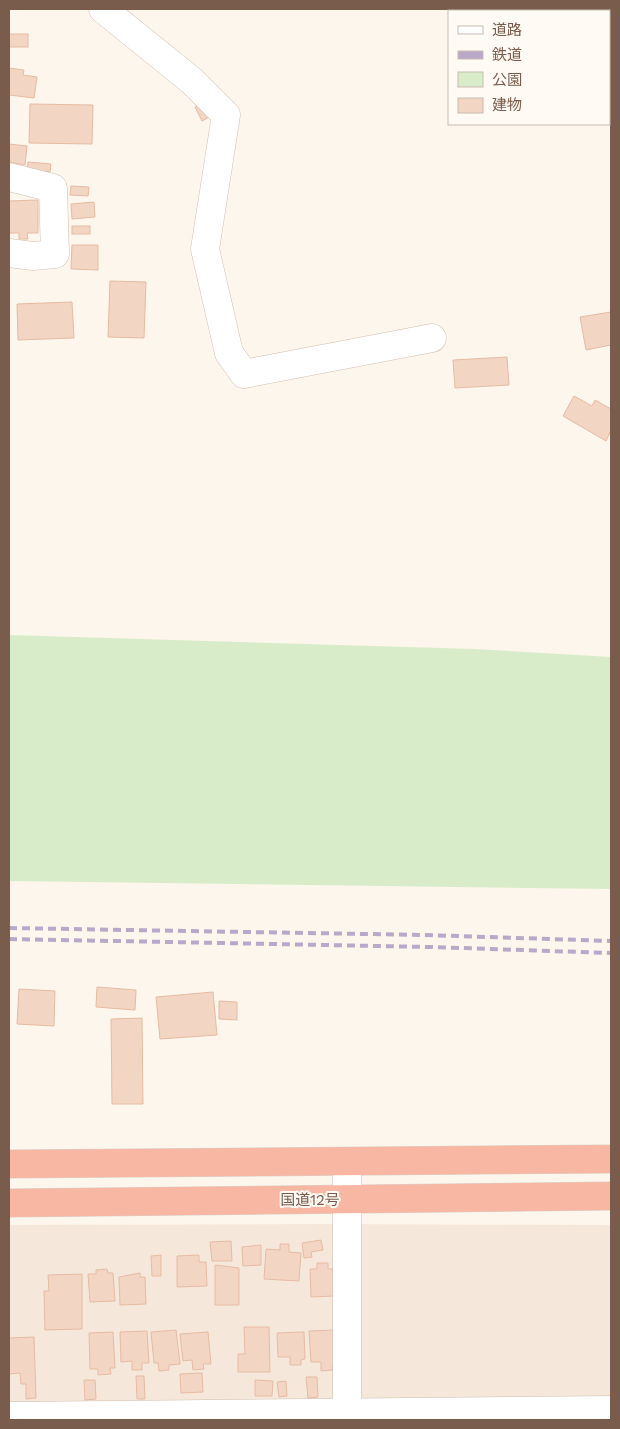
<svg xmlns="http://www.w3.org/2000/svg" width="620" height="1429" font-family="'Work Sans','Noto Sans JP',sans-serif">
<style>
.residential{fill:#f5e8da}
.green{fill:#d8ecc9}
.building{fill:#f3d5c3;stroke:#e6bba3}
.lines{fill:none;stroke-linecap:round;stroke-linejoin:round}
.minor-casing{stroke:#d1beb0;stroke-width:29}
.highway-casing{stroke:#dad1cd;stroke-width:29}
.minor{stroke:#fff;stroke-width:28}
.highway{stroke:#f7b7a3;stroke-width:28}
.rail{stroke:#b9a8c9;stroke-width:4;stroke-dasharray:8 5;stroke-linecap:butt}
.labels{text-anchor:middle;stroke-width:4;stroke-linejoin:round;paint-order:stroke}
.street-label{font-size:15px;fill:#7a5c4d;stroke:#fffaf3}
</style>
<rect width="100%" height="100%" fill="#fdf6ec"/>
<polygon class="residential" points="326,1224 611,1225 611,1420 9,1420 9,1225"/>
<polygon class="green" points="9,635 474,649 611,657 611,889 9,881"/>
<g class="building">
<rect x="9" y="34" width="19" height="13"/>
<polygon points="9,68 24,70 23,75 37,77 34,98 9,95"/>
<polygon points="30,104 93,105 92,144 29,143"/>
<polygon points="198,105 213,115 202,121 195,107"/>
<polygon points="9,144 27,146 25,165 9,162"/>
<polygon points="28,162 51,164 50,172 27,170"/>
<polygon points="71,186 89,187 88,196 70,195"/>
<polygon points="38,200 38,233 27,233 28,239 19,239 19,233 9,233 9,201"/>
<polygon points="94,202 95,217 72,219 71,204"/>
<rect x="72" y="226" width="18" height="8"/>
<polygon points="72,245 98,245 98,270 71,269"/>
<polygon points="110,281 146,282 144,338 108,337"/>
<polygon points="72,302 74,338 18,340 17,304"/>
<polygon points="611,312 611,345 586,350 580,317"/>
<polygon points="507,357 509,385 455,388 453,360"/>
<polygon points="574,396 592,406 595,400 611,409 611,430 606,441 563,416"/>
<polygon points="97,987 136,990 135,1010 96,1007"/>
<polygon points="19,989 55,991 54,1026 17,1024"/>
<polygon points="213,992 217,1035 160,1039 156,997"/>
<polygon points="219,1001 237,1002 237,1020 219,1019"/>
<polygon points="142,1018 143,1104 112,1104 111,1019"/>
<polygon points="321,1240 323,1250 311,1252 312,1257 304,1258 302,1243"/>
<polygon points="231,1241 232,1261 212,1261 210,1242"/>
<polygon points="280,1244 289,1244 289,1252 301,1253 299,1281 264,1279 266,1249 280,1250"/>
<polygon points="261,1245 261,1265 243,1266 242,1247"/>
<polygon points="161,1255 161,1276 152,1276 151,1256"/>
<polygon points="199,1255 199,1262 206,1262 207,1286 177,1287 177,1256"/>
<polygon points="317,1263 328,1263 328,1269 334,1269 335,1296 311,1297 310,1269 317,1269"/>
<polygon points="215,1265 239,1268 239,1305 215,1305"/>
<polygon points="107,1269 108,1273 113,1273 115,1301 90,1302 88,1274 96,1274 96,1270"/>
<polygon points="140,1273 140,1277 145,1277 146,1304 120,1305 119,1277"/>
<polygon points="82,1274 82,1329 45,1330 44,1291 49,1291 48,1275"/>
<polygon points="244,1327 269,1327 270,1372 238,1372 238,1354 245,1354"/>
<polygon points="176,1330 180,1364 169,1365 169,1370 159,1371 158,1363 154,1363 151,1332"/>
<polygon points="334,1330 336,1365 333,1365 333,1370 321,1371 321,1362 311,1362 309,1331"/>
<polygon points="147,1331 149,1363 142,1363 142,1370 132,1370 132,1361 121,1362 120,1332"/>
<polygon points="113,1332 115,1368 110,1368 111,1374 98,1375 98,1369 90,1369 89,1333"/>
<polygon points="208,1332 211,1364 203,1364 204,1369 193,1370 192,1360 183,1361 180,1334"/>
<polygon points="304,1332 305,1359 301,1360 301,1365 290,1365 290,1357 278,1357 277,1333"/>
<polygon points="34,1337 36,1398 26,1399 26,1384 21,1384 20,1373 9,1374 9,1338"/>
<polygon points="202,1373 203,1392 181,1393 180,1374"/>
<polygon points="136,1376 144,1376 145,1399 137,1399"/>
<polygon points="306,1377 317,1377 318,1397 308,1398"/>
<polygon points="84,1380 95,1380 96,1399 85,1400"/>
<polygon points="255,1380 273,1381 272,1396 255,1396"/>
<polygon points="286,1381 287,1396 279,1397 277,1382"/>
</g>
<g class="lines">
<g class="minor-casing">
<g id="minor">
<polyline points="103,9 192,81 226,115 205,249 229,353 244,374 432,338"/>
<polyline points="9,177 53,188 55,254 33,256 9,253"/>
<polyline points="347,1413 347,1162"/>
<polyline points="9,1416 611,1410"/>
</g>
</g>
<g class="highway-casing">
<g id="highway">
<polyline points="9,1164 611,1159"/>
<polyline points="9,1203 611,1196"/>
</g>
</g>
<use href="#minor" class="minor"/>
<use href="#highway" class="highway"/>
<g class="rail">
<polyline points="9,928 426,935 611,941"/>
<polyline points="9,939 431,947 611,953"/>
</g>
</g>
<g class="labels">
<g class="street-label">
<text x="310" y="1205">国道12号</text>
</g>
</g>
<rect width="620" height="1429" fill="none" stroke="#7a5c4d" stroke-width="20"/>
<rect x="448" y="10" width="162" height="115" fill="#fffaf3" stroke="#cabbb1"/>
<rect x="458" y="26" width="25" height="8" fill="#ffffff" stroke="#cabbb1"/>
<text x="492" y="35" font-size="15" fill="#7a5c4d">道路</text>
<rect x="458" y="51" width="25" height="8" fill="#b9a8c9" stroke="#cabbb1"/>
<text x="492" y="60" font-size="15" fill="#7a5c4d">鉄道</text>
<rect x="458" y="72" width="25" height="15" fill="#d8ecc9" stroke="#cabbb1"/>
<text x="492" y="85" font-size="15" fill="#7a5c4d">公園</text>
<rect x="458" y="98" width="25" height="15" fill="#f3d5c3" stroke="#cabbb1"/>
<text x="492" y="110" font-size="15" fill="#7a5c4d">建物</text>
</svg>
